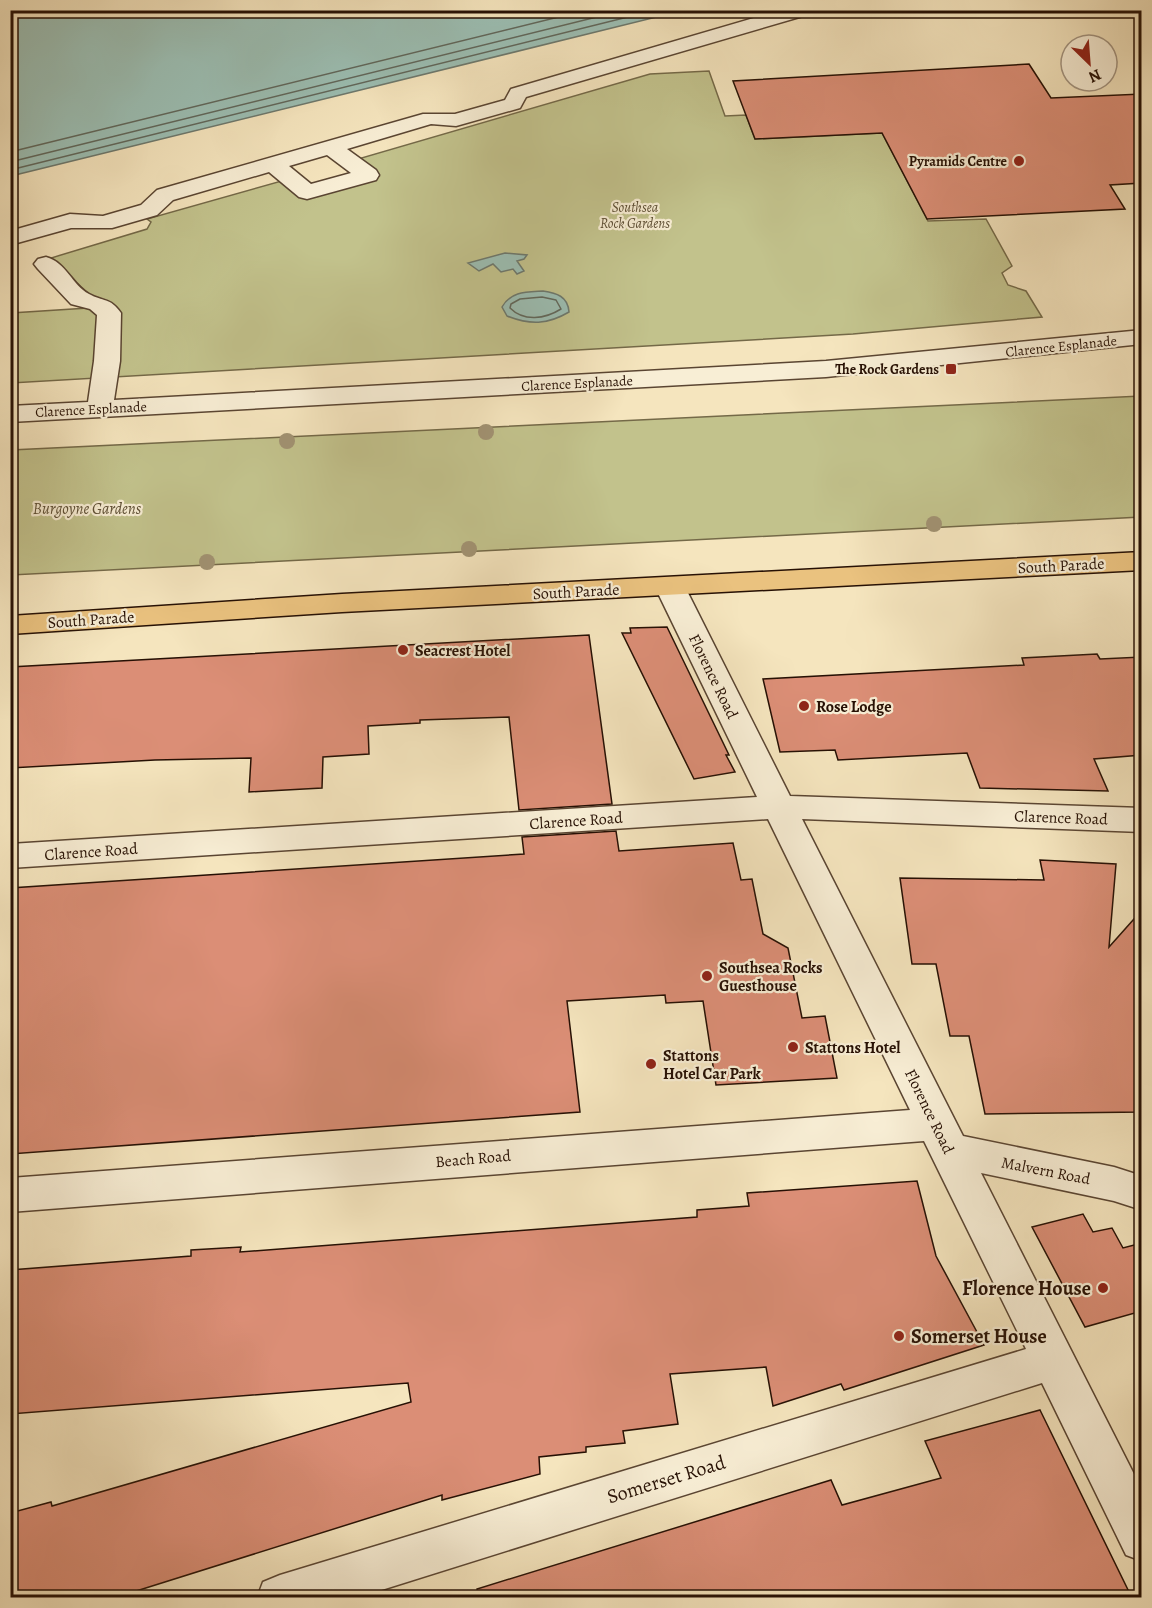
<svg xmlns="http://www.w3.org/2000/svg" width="1152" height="1608" font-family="Alegreya,serif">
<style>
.green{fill:#c2c28c;stroke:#746948;stroke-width:1.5}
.water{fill:#9cbfb4;stroke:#6d796e;stroke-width:1.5}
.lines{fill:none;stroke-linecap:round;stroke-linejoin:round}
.shore{stroke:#61685c;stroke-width:1.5}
.building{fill:#db8e76;stroke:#261004;stroke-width:1.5}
.minor-casing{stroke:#5a4532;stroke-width:3}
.major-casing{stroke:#261004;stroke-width:3}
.minor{fill:#f8eed5;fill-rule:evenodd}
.major{fill:#eac27f;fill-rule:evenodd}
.tree{fill:#a19272}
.poi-dot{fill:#8f2418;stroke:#f8eed5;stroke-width:2}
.labels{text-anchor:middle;stroke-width:4.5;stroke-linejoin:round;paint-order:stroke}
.far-poi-label{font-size:14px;font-weight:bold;fill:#261004;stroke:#f8eed5;text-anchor:end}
.far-park-label{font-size:14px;font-style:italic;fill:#5d4e34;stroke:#f8eed5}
.far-street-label{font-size:14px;fill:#261004;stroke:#f8eed5}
.park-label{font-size:16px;font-style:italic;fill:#5d4e34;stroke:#f8eed5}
.street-label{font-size:16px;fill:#261004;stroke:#f8eed5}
.poi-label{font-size:16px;font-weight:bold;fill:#261004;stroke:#f8eed5;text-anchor:start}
.near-poi-label{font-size:20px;font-weight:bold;fill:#261004;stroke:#f8eed5;text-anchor:end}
.near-street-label{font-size:20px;fill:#261004;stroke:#f8eed5}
</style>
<rect width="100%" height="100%" fill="#f5e5be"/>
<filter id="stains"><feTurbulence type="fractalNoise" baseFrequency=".00333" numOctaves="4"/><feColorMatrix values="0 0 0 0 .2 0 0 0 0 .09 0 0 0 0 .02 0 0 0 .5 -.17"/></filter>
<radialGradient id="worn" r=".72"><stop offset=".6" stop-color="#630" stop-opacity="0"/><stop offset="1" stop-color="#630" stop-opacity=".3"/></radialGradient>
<g class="green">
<polygon points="709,71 725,116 746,115 755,139 882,133 928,221 986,219 1012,266 1002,273 1008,285 1026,291 1042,317 853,334 11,383 11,313 88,308 93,299 51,258 147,229 151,222 147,219 285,180 304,197 379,176 358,159 650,74"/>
<polygon points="1141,396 1141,517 11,575 11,450"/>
</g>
<g class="water">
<polygon points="11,10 681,10 681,11 11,176"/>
<polygon points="505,253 527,255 524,259 517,261 524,271 517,274 513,269 501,272 493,264 479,271 468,263"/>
<path d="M 543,291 C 556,293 568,296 569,312 C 547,325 530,325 507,316 L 502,307 C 511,291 527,292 543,291 Z"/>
</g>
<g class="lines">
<g class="shore">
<polyline points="10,152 587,10"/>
<polyline points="10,162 625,10"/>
<polyline points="10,170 656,10"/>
<path d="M 542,297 L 556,300 L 561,309 C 545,319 524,322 510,308 L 511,304 L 520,299 Z"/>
</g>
</g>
<g class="building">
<polygon points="1029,64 1051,98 1142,94 1142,183 1110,185 1125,209 927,219 882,133 755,139 733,81"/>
<polygon points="667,627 729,755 726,755 735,772 694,779 622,633 631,633 630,628"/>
<polygon points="589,635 612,804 519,810 509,717 420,720 420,723 368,726 369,754 323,757 322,788 249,792 251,758 155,760 10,768 10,667"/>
<polygon points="1097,654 1100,659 1142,657 1142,755 1094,759 1108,791 980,788 967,753 838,760 835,750 780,752 763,679 1024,665 1022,658"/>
<polygon points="616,831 619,851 733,843 741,880 752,879 763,934 788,948 802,1018 825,1016 837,1078 716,1085 703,1001 666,1003 665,995 567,1001 580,1112 10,1154 10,888 524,854 522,837"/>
<polygon points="1040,860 1116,864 1109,947 1142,910 1142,1112 985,1114 969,1036 950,1036 936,964 912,964 900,878 1044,880"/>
<polygon points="917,1181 936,1256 984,1345 844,1390 841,1384 773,1406 766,1367 670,1374 678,1424 623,1431 625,1443 586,1447 586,1452 539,1457 540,1474 442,1500 442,1495 114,1598 10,1598 10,1513 51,1502 52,1506 411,1402 408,1383 10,1414 10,1270 191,1256 191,1250 241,1247 240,1252 697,1217 697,1210 749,1206 747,1193"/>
<polygon points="1083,1214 1093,1232 1112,1228 1123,1248 1142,1243 1142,1311 1085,1327 1032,1227"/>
<polygon points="1040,1410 1132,1598 479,1598 477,1589 831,1480 842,1505 941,1478 925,1441"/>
</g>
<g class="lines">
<g class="minor-casing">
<g id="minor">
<path d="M 781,10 L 812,10 L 810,14 L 526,97 L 520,108 L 456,126 L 431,124 L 347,149 L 376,170 L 379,175 L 376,180 L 307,199 L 299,197 L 269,172 L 173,200 L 157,215 L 112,228 L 71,228 L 10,245 L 10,231 L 70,214 L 103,216 L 141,205 L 157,190 L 423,114 L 455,114 L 505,100 L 511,89 ZM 327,155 L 351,173 L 311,184 L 289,166 Z"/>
<path d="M 46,257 C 66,262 72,285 89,294 C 103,302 110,297 121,313 L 120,361 L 114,400 L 826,361 L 1142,330 L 1142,344 L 826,377 L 10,422 L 10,406 L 88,402 L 94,361 L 97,315 L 90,309 L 71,304 L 38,269 L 34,264 L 38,259 Z"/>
<polygon points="670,578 680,581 685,587 790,796 1142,808 1142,832 802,819 963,1136 1114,1167 1142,1176 1142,1210 1114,1201 981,1173 1142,1490 1142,1561 1126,1555 1042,1383 356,1598 257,1598 263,1582 280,1575 1026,1349 924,1141 10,1212 10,1178 910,1110 768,819 10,868 10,844 757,797 655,587 660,581"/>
</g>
</g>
<g class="major-casing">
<polygon id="major" points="1142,552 1142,570 342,612 10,634 10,616 342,594"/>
</g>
<use href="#minor" class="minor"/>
<use href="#major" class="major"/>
</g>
<g class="tree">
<circle cx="486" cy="432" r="8"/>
<circle cx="287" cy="441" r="8"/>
<circle cx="934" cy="524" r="8"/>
<circle cx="469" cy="549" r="8"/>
<circle cx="207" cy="562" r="8"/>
</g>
<g class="poi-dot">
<circle cx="1019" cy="161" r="6"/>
<rect x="945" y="363" width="12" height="12" rx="3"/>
<circle cx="403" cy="650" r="6"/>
<circle cx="804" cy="706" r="6"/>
<circle cx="707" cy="976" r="6"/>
<circle cx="793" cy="1047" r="6"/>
<circle cx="651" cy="1064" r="6"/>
<circle cx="1103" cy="1288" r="6"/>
<circle cx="899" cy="1336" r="6"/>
</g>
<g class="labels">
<g class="far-poi-label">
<text x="1007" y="166">Pyramids Centre</text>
<text x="939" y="374">The Rock Gardens</text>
</g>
<g class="far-park-label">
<text x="635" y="212">Southsea<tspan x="635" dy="16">Rock Gardens</tspan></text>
</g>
<g class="far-street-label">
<text transform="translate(1061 346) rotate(-6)" y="5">Clarence Esplanade</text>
<text transform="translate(577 383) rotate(-3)" y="5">Clarence Esplanade</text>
<text transform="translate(91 409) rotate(-3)" y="5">Clarence Esplanade</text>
</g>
<g class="park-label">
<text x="87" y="514">Burgoyne Gardens</text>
</g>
<g class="street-label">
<text transform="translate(1061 565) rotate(-3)" y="6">South Parade</text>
<text transform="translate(576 591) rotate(-3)" y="6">South Parade</text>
<text transform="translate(91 619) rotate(-4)" y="6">South Parade</text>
<text transform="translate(714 676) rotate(64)" y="6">Florence Road</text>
<text transform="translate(1061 817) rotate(2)" y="6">Clarence Road</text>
<text transform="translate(576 820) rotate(-4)" y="6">Clarence Road</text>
<text transform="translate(91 851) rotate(-4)" y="6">Clarence Road</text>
<text transform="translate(930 1111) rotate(64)" y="6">Florence Road</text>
<text transform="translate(473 1158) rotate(-5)" y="6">Beach Road</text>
<text transform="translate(1046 1170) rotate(11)" y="6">Malvern Road</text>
</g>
<g class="poi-label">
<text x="415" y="656">Seacrest Hotel</text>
<text x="816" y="712">Rose Lodge</text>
<text x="719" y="973">Southsea Rocks<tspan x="719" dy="18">Guesthouse</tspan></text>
<text x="805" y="1053">Stattons Hotel</text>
<text x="663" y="1061">Stattons<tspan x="663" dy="18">Hotel Car Park</tspan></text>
</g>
<g class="near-poi-label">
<text x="1091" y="1295">Florence House</text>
<text x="911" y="1343" text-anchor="start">Somerset House</text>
</g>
<g class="near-street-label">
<text transform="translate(666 1479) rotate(-17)" y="7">Somerset Road</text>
</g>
</g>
<rect width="1152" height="1608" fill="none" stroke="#f5e5be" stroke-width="36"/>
<rect x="12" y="12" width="1128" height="1584" fill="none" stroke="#261004" stroke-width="3"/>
<rect x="18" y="18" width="1116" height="1572" fill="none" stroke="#261004" stroke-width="1.5"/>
<g transform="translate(1089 63) rotate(155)"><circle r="28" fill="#f8eed5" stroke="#a49581" stroke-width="1.5"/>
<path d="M0-4.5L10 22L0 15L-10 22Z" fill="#8f2418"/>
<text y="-9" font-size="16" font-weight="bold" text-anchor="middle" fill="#261004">N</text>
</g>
<rect width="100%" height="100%" filter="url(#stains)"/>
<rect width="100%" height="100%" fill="url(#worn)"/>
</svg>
